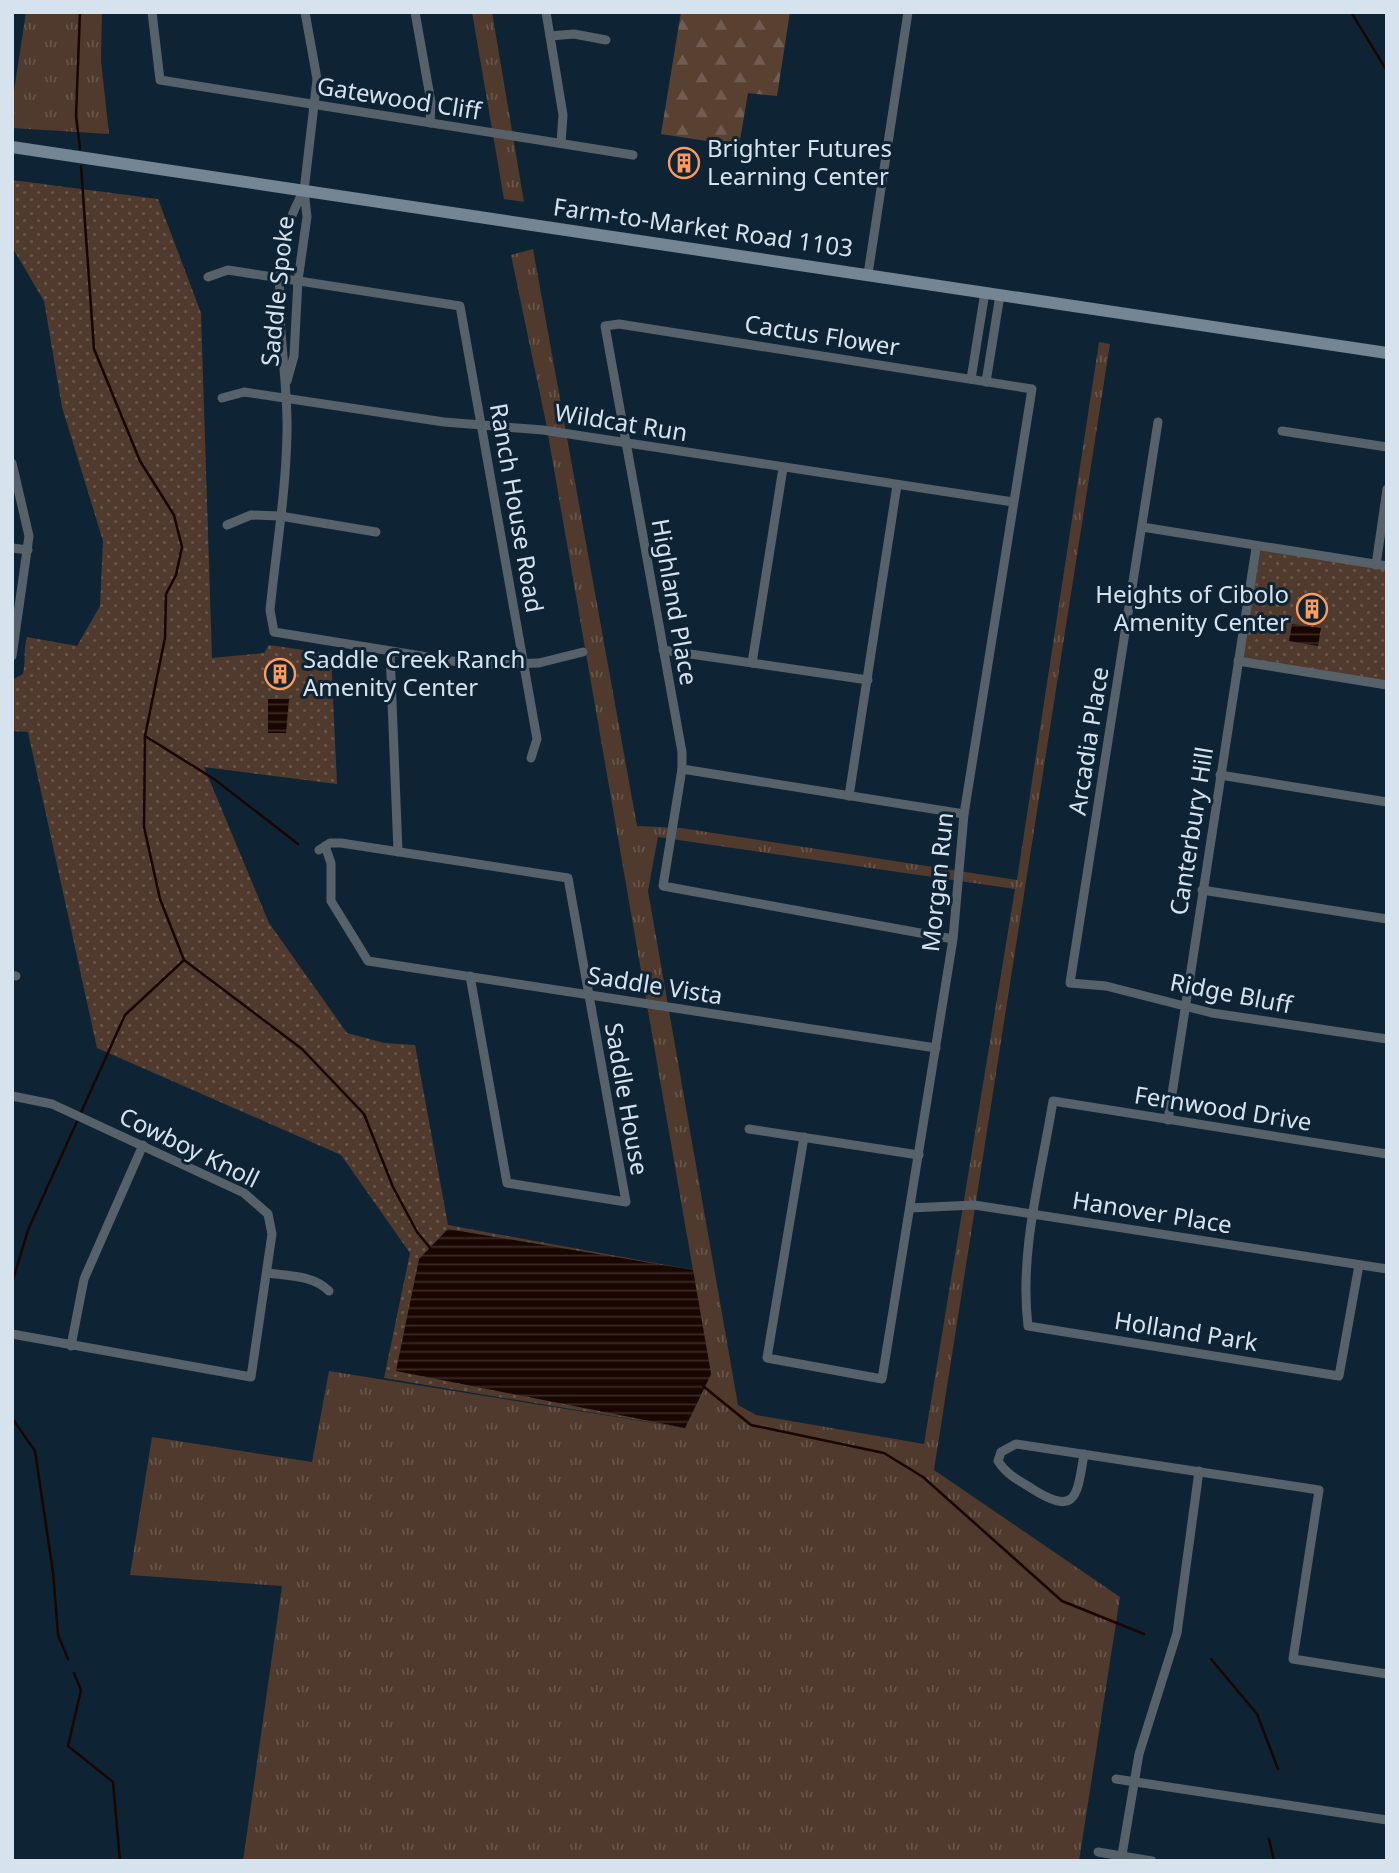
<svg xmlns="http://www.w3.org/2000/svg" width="1399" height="1873" font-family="'Noto Sans',sans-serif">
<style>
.grass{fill:url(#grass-tufts);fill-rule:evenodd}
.forest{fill:url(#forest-firs)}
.park{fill:url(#park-dots)}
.water{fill:url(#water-rules)}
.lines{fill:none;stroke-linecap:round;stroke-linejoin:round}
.stream{stroke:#190600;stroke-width:2.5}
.minor{stroke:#57616a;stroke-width:9}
.secondary{stroke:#748593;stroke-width:12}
.labels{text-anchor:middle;stroke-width:6;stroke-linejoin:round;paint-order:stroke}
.street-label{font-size:24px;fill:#d6e3ef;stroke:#0e2435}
.poi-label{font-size:24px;fill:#d6e3ef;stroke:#0e2435;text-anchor:start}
</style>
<defs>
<pattern id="grass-tufts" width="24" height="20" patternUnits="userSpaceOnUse" patternTransform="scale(1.75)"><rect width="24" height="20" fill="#4f3a2d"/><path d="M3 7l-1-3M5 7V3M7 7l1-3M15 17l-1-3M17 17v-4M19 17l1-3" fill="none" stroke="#68564c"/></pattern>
<pattern id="forest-firs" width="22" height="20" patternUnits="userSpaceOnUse" patternTransform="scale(1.75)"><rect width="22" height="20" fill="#594132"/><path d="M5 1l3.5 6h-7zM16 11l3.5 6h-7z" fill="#705c50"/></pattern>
<pattern id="park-dots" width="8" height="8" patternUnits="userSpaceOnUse" patternTransform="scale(1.75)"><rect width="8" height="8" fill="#4f3a2d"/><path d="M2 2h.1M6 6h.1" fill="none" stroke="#68564c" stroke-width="1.8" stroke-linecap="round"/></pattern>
<pattern id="water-rules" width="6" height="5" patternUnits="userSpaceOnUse" patternTransform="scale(1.75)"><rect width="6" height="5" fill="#190600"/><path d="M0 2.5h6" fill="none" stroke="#3a2a26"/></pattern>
</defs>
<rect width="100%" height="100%" fill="#0e2435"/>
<g class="grass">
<polygon points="26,12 102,12 101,61 109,134 12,128 12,104"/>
<polygon points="472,12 492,12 524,202 504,199"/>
<path d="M 533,249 L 637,826 L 681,828 L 1017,880 L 1099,342 L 1110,344 L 934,1470 L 1120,1597 L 1079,1861 L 243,1861 L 282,1586 L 130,1575 L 152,1437 L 312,1462 L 329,1371 L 685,1428 L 711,1374 L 546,423 L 511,255 ZM 658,837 L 1015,889 L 924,1444 L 756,1415 L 738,1405 L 648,891 Z"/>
</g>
<polygon class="forest" points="681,12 790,12 777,96 748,93 739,146 661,134"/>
<g class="park">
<path d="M 12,180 L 158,199 L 201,313 L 212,658 L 264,653 L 269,645 L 331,654 L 337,784 L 204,767 L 269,923 L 347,1033 L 384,1043 L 415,1045 L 448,1225 L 693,1270 L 711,1374 L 685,1428 L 384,1378 L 410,1253 L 341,1155 L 97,1048 L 28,732 L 12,731 L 12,680 L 23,674 C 26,661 23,651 27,637 L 77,646 L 100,606 L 103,541 L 62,407 L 44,301 L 12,247 Z"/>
<polygon points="1256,548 1387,567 1387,684 1238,661"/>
</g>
<g class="water">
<polygon points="1292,624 1321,628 1318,646 1289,641"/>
<polygon points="268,699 289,699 286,733 268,733"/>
<polygon points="448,1229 693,1270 711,1374 685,1428 396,1371 419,1259"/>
</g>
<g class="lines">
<g class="stream">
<polyline points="1351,12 1387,71"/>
<polyline points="80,149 76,116 80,12"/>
<polyline points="81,166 94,349 140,461 174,515 182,547 176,575 166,594 165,638 145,736 144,827 160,899 184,960 302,1049 364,1114 393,1187 417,1232 431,1249"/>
<polyline points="145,736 214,779 298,844"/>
<polyline points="12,1283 28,1230 125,1015 183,961"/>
<polyline points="703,1386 751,1425 884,1453 923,1477 1062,1601 1144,1634"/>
<polyline points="12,1418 35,1451 53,1572 58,1635 68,1659"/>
<polyline points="1211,1659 1257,1714 1278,1769"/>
<polyline points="74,1673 81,1690 68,1746 113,1782 120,1861"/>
<polyline points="1269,1839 1274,1861"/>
</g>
<g class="minor">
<polyline points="152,12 160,80 633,155"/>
<polyline points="415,12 431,102 430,123"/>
<polyline points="546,12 563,115 561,143"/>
<polyline points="550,36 574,34 606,40"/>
<path d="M 304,191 C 260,263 289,354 287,433 C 286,492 276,551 270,610 L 274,632 L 477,665 L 539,663 L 583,652"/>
<polyline points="868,274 908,12"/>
<polyline points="208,277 228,270 460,306 537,739 531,758"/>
<polyline points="971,379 985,292"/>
<polyline points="287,381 294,356 298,280 307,217 304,191 317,79 305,12"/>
<polyline points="986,382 1000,295"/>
<polyline points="222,398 244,392 444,422 543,430 1013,502"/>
<polyline points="1158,422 1070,983 1106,986 1212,1013 1387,1039"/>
<polyline points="1282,431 1387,447"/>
<polyline points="12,463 29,536 12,656"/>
<polyline points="227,525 251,515 280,516 376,532"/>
<polyline points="1142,527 1387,566"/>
<polyline points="12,548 28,550"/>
<polyline points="1376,565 1387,489"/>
<polyline points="663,650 868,680"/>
<polyline points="390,651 398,852"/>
<polyline points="1238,661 1387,685"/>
<polyline points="752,663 783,468"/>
<polyline points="682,769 964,814"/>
<polyline points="1220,775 1387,802"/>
<polyline points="849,796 897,485"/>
<polyline points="325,846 331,863 331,901 368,961 936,1048"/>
<polyline points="319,850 330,843 341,843 568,878 626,1202 507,1183 470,976"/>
<polyline points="1202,890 1387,919"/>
<polyline points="12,975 16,976"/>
<polyline points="12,1096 52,1104 244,1193 268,1214 272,1234 251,1377 12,1334"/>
<polyline points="1168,1120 1256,548"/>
<polyline points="749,1129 919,1155"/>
<polyline points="804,1137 767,1358 882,1379 953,939 964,814 1032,389 619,324 605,326 682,752 682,769 663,886 953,939"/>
<polyline points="910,1208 974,1205 1387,1269"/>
<path d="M 1359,1265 L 1339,1376 L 1028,1326 C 1019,1252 1041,1175 1053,1101 L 1387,1154"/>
<path d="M 268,1273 C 289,1276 313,1275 329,1291"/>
<polyline points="71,1346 84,1279 143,1145"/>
<path d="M 1084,1454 C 1077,1497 1076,1517 1031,1488 C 1018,1480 1006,1474 998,1461 L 1001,1452 L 1016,1444 L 1319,1490 L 1293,1659 L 1387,1674"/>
<polyline points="1116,1779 1387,1820"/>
<polyline points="1098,1852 1152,1861"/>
<polyline points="1122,1855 1139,1754 1177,1633 1199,1471"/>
</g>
<polyline class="secondary" points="12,147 1387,353"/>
</g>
<defs>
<g id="building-ring" transform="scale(1.575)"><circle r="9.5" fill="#0e2435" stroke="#ff9b5a" stroke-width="1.5"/><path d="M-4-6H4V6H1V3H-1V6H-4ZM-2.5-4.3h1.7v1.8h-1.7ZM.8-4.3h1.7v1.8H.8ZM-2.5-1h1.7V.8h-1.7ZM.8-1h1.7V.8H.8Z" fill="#ff9b5a"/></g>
</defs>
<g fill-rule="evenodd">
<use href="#building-ring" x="684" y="163"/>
<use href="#building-ring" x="1312" y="609"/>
<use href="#building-ring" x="280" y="674"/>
</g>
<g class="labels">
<g class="street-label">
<text transform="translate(399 99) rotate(9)" y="8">Gatewood Cliff</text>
<text transform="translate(703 228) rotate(8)" y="8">Farm-to-Market Road 1103</text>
<text transform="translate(278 291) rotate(-84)" y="8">Saddle Spoke</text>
<text transform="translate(822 336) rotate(9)" y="8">Cactus Flower</text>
<text transform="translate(621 423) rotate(9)" y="8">Wildcat Run</text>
<text transform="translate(516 508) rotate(80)" y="8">Ranch House Road</text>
<text transform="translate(674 602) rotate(80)" y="8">Highland Place</text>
<text transform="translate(1089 741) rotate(-81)" y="8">Arcadia Place</text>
<text transform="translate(1192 831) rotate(-81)" y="8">Canterbury Hill</text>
<text transform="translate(938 882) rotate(-84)" y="8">Morgan Run</text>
<text transform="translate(655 986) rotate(9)" y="8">Saddle Vista</text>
<text transform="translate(1231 994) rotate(11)" y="8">Ridge Bluff</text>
<text transform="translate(626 1099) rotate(80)" y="8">Saddle House</text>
<text transform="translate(1223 1109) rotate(9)" y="8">Fernwood Drive</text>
<text transform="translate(189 1148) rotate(26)" y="8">Cowboy Knoll</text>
<text transform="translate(1152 1213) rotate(9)" y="8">Hanover Place</text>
<text transform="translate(1186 1332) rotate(9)" y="8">Holland Park</text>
</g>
<g class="poi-label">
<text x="707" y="157">Brighter Futures<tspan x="707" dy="28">Learning Center</tspan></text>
<text x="1289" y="603" text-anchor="end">Heights of Cibolo<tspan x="1289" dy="28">Amenity Center</tspan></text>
<text x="303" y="668">Saddle Creek Ranch<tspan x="303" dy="28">Amenity Center</tspan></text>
</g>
</g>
<rect width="1399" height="1873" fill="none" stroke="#d6e3ef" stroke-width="28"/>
</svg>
